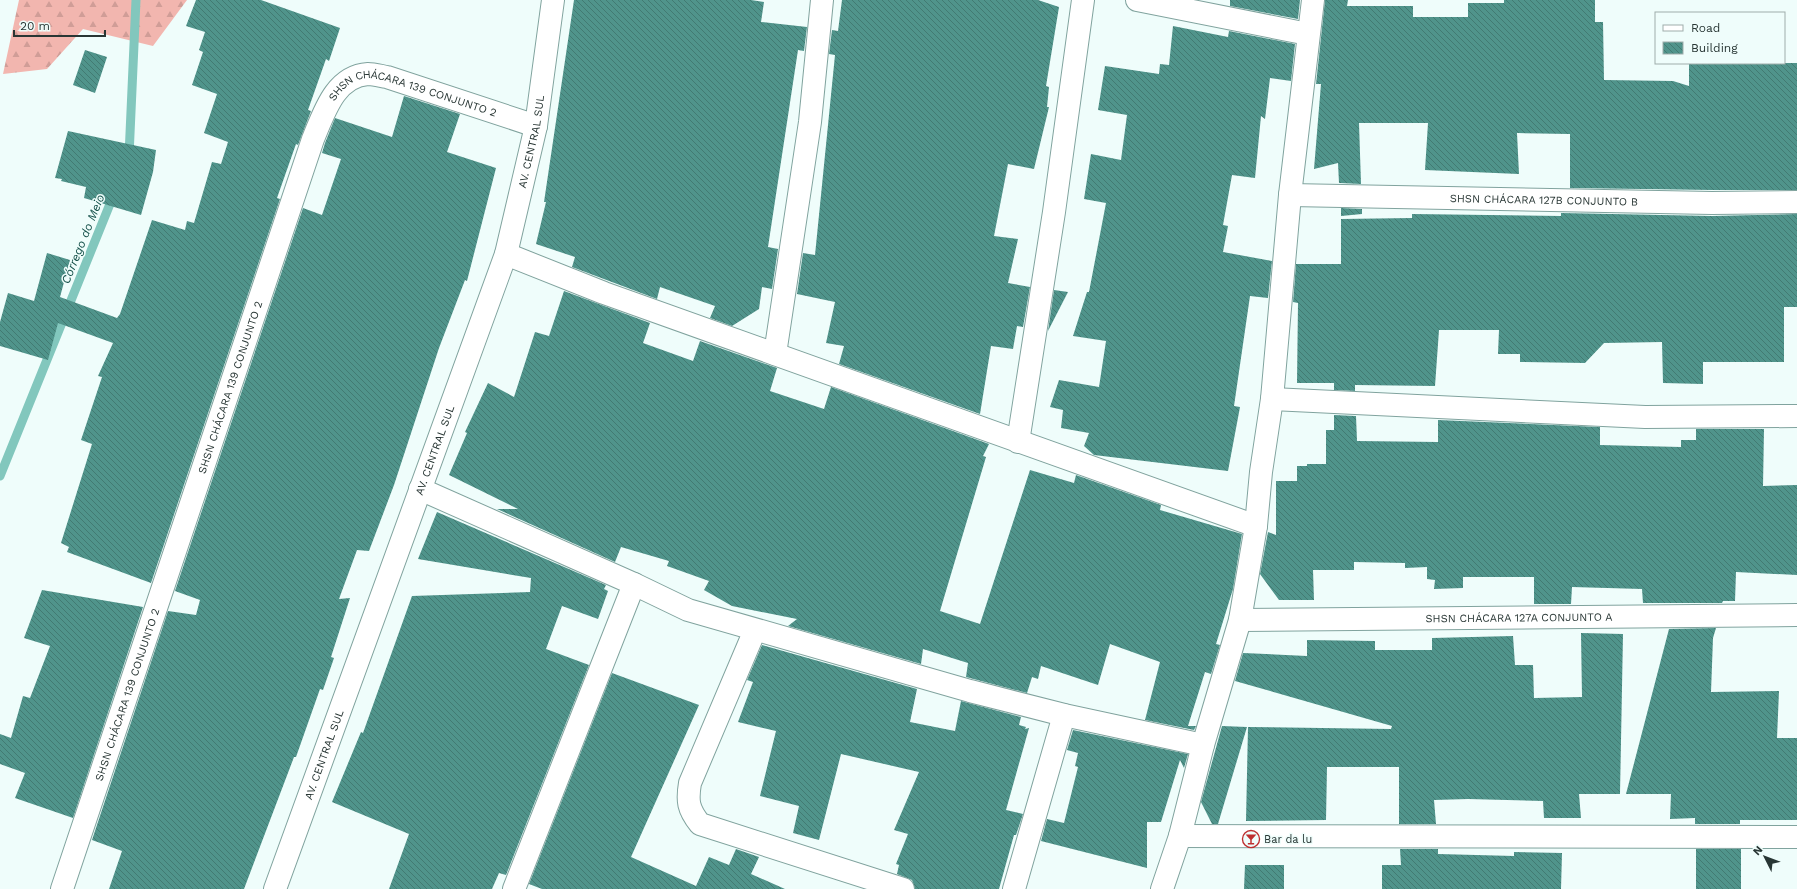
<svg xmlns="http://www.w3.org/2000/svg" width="1797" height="889" font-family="'Work Sans',sans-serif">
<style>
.forest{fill:url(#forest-firs)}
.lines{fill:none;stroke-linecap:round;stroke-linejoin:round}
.stream{stroke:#82c7bd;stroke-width:9}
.building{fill:url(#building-back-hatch)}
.street-casing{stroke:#80a39e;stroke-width:24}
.secondary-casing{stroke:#80a39e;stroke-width:24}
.street{stroke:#fff;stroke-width:22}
.secondary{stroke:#fff;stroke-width:22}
.labels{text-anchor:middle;stroke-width:3;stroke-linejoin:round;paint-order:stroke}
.street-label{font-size:11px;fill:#283634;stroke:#effdfb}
.poi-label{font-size:11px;fill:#283634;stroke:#effdfb;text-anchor:start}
.water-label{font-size:12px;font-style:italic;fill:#145049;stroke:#effdfb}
</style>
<defs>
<pattern id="forest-firs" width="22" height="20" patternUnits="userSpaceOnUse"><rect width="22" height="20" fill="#f2b6af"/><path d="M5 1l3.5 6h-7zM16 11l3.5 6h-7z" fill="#d09d97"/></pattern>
<pattern id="building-back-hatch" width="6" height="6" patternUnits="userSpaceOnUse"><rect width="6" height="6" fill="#50948b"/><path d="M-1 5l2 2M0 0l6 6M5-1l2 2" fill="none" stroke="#427a72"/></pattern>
</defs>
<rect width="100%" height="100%" fill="#effdfb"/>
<polygon class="forest" points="19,0 187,0 153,46 83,29 47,69 3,74"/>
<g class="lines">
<g class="stream">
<polyline points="129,156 136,0"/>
<polyline points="0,476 114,194"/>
</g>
</g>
<g class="building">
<polygon points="196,0 261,0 340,28 329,61 326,59 308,110 311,111 298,145 296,144 277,198 280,199 151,583 67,552 69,547 61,543 92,444 81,440 102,377 98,376 113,343 58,323 48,360 0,346 0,322 8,293 34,301 47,253 70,260 60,297 117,318 120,314 152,220 185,230 187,221 194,223 212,162 221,164 228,142 204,133 217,94 192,85 203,52 199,50 205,32 186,26"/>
<polygon points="574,0 751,0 764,2 761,22 807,27 804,51 798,50 768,247 778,249 772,289 762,287 759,309 732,326 710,318 715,306 660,287 657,299 572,267 575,257 536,244 546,202 544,202"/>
<polygon points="842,0 1038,0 1059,7 1046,86 1049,87 1047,107 1049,107 1034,169 1008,164 994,236 1018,239 1008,283 1030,287 1023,327 1017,326 1013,349 991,346 980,414 839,364 844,346 826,343 835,302 797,294 803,253 815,255 835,55 829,54 832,30 838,31"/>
<polygon points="1230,0 1300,0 1298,19 1230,6"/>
<polygon points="1325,0 1348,0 1347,6 1413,6 1413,17 1468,17 1468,3 1504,3 1504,0 1595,0 1595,22 1603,22 1604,80 1673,81 1689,86 1689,63 1797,63 1797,190 1712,190 1570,188 1570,134 1517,133 1519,174 1425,170 1428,123 1359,123 1361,184 1339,183 1338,163 1314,169 1321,84 1316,84"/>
<polygon points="1173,26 1228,37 1229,31 1295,44 1291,81 1270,78 1265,119 1261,116 1255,178 1232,175 1223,225 1228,226 1223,252 1272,261 1268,298 1250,296 1234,406 1240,407 1228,471 1094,455 1084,446 1089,433 1061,428 1063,410 1050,407 1059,380 1099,387 1106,341 1073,336 1087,292 1089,292 1106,203 1084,199 1091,154 1121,160 1127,115 1098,110 1105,66 1159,74 1160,64 1169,65"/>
<polygon points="85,50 107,57 95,93 73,85"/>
<polygon points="404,96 460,114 447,152 496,168 467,281 465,280 439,348 394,485 369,551 357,550 339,599 350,598 331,657 334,658 323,690 320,689 296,757 294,757 244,889 109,889 122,851 92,840 168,611 196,615 200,600 175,591 303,208 322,215 341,159 322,153 325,143 335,118 392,137"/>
<polygon points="68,131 156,150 153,172 141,215 84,198 86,187 61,181 62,179 55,178"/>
<polygon points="1341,208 1362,209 1362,214 1341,216"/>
<polygon points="1561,213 1712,216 1797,214 1797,307 1784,307 1784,362 1703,362 1703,384 1663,383 1662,342 1604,343 1585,363 1520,362 1520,354 1498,354 1499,330 1439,330 1435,386 1355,385 1355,391 1334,390 1334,383 1297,383 1298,303 1293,302 1296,264 1341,264 1341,219 1412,218 1412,214 1561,216"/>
<polygon points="1054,290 1068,292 1048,331"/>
<polygon points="564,291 650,323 643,343 693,361 700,341 777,368 770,391 824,409 831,387 989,444 983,456 986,457 940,611 980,624 1030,470 1074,483 1076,475 1161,505 1160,510 1242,534 1233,589 1216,644 1220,645 1211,674 1205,672 1188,726 1196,726 1194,730 1145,720 1160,662 1110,644 1098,685 1041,666 1038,679 1032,677 1027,693 966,677 968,663 923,649 921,664 788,626 797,619 732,606 704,590 709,581 667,566 669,561 621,547 615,562 497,509 518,509 449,475 467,433 465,432 488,383 514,397 535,332 549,336"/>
<polygon points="1334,415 1356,416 1357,441 1438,442 1438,420 1600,427 1600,445 1681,447 1681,440 1696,440 1696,429 1764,429 1763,486 1797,485 1797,575 1736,572 1735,601 1723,601 1722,603 1643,603 1642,589 1572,587 1571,604 1534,604 1534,577 1463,577 1463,588 1434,589 1435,580 1427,579 1427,567 1405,568 1405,563 1354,562 1354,570 1313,570 1314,600 1279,600 1260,574 1268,532 1276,535 1276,481 1297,481 1297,466 1307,466 1307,464 1326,464 1326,430 1334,430"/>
<polygon points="437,512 606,585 604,589 608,591 598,619 562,606 546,649 589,665 506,875 499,873 492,889 389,889 409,834 332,802 361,732 363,733 412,596 530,592 531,578 418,559"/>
<polygon points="42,590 143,607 73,818 15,798 25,773 0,764 0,734 11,738 23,696 30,698 50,646 24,638"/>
<polygon points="1716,628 1713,638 1711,692 1779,691 1777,738 1797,738 1797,820 1740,820 1740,824 1695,824 1695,818 1670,819 1671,794 1626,794 1669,629"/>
<polygon points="1581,633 1623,634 1620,794 1579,794 1581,818 1544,818 1543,801 1468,799 1434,800 1436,824 1399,824 1399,767 1327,767 1326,820 1246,821 1248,727 1391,729 1392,726 1235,681 1243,653 1307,656 1307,640 1375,641 1375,650 1432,650 1432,638 1513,636 1515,665 1533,665 1534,698 1582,697"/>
<polygon points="762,645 917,689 910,722 955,731 961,701 1021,717 1019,725 1026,727 1025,729 1029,728 1006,810 1023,814 1016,835 1014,835 999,889 915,889 912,880 897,874 899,865 896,864 908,834 894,830 919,772 841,754 819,840 793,833 799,806 760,796 776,731 738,722 753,682 747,680"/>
<polygon points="612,673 699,705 631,857 696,886 709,857 729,865 736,849 759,857 751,874 785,889 542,889 529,884"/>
<polygon points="1222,726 1247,727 1218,824 1212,824 1201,802"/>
<polygon points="1073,730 1188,754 1184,768 1180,760 1161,822 1147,822 1147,868 1041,841 1047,819 1064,823 1078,767 1075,766 1078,753 1067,750"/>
<polygon points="1400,849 1438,849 1438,854 1514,856 1514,852 1562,853 1561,889 1382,889 1382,865 1401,865"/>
<rect x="1696" y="849" width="45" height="40"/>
<polygon points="1245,865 1284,865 1284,889 1244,889"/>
</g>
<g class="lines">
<g class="street-casing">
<g id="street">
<polyline points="1137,0 1308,34"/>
<path id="s1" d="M 1290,195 L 1712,203 L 1797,202"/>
<polyline points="506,254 604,293 1256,526"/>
<polyline points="775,354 810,122 822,0"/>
<polyline points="1272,399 1645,417 1797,416"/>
<polyline points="1018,442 1054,212 1083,0"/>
<polyline points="420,489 634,584 688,610 970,691 1064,715 1203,745"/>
<path id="s2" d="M 1240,620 L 1797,615"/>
<path d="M 755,630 L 690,783 C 687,801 688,809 700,824 L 903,889"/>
<polyline points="1180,836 1797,837"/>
<path id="s3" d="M 62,889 L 313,139 C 324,113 335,76 368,74 C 374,74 381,76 387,77 L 536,126"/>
<polyline points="514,889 634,584"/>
<polyline points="1014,889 1064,715"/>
<polyline points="1162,889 1180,836 1203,745 1240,620 1256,526 1261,472 1272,399 1290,195 1313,0"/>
</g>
</g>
<g class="secondary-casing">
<g id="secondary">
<path id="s4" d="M 275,889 L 506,254 L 536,126 L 553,0"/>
</g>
</g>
<use href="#street" class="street"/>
<use href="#secondary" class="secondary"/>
</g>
<defs>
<g id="bar-ring" transform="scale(0.9)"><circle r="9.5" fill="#effdfb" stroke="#be2f2f" stroke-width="1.5"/><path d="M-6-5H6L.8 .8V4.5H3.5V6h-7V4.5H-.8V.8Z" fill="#be2f2f"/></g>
</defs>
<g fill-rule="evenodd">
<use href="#bar-ring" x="1251" y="839"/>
</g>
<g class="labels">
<g class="street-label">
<text dy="4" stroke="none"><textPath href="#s3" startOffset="925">SHSN CHÁCARA 139 CONJUNTO 2</textPath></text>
<text dy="4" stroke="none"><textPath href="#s4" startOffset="791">AV. CENTRAL SUL</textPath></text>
<text dy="4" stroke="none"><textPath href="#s1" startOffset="254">SHSN CHÁCARA 127B CONJUNTO B</textPath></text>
<text dy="4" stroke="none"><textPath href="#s3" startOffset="529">SHSN CHÁCARA 139 CONJUNTO 2</textPath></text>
<text dy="4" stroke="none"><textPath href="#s4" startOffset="467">AV. CENTRAL SUL</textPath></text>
<text dy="4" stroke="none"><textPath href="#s2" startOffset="279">SHSN CHÁCARA 127A CONJUNTO A</textPath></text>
<text dy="4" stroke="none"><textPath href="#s3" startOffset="205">SHSN CHÁCARA 139 CONJUNTO 2</textPath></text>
<text dy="4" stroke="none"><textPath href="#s4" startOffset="143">AV. CENTRAL SUL</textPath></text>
</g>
<g class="poi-label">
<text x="1264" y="843">Bar da lu</text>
</g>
<g class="water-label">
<text transform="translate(83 239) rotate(-68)" y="4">Córrego do Meio</text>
</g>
</g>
<rect x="1655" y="12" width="130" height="52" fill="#effdfb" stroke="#9fadab"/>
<rect x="1663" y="25" width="20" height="6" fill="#ffffff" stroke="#9fadab"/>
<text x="1691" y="32" font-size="12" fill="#283634">Road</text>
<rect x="1663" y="42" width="20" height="12" fill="url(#building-back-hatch)" stroke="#9fadab"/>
<text x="1691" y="52" font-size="12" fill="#283634">Building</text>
<g transform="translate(1765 857) rotate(312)" stroke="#effdfb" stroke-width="3" paint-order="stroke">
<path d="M0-3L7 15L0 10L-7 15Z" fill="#283634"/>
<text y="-6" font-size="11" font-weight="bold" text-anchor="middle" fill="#283634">N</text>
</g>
<path d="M14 30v6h91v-6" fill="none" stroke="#283634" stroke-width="2"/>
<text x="20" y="30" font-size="12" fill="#283634" stroke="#effdfb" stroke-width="3" paint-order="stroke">20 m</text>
</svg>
